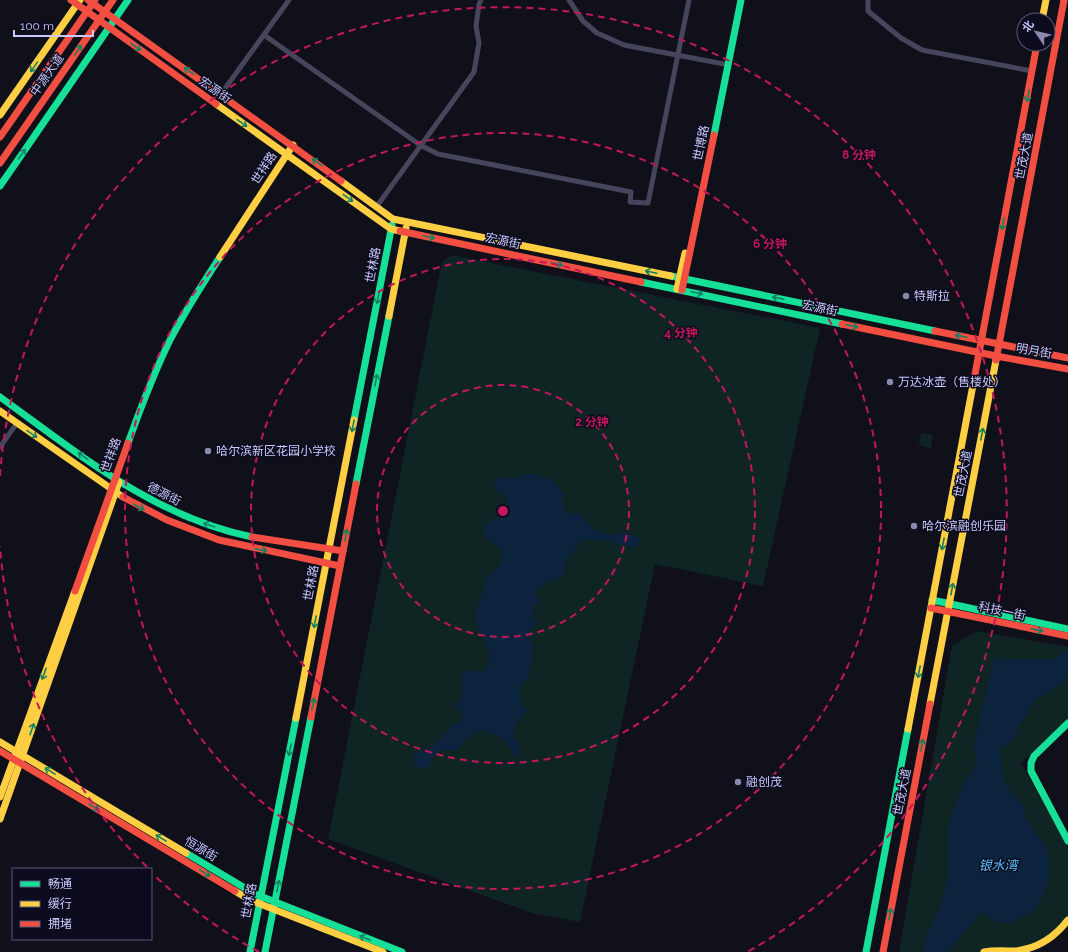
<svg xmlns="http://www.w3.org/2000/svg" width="1068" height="952" font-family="Raleway,'Noto Sans SC',sans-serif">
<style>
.green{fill:#0f2523}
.water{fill:#0c243e}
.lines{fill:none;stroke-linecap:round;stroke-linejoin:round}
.street{stroke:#45465b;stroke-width:5}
.fast{stroke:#16e098;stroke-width:7}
.slow{stroke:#ffcf43;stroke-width:7}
.jam{stroke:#f24e42;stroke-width:7}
.oneway{stroke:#128161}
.ring{fill:none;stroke:#c2185b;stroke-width:2;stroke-dasharray:7 5}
.poi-dot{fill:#8989ae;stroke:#0d0c1e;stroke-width:1.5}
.labels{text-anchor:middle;stroke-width:3;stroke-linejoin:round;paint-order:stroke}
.street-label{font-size:12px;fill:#cacafe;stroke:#0d0c1e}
.poi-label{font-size:12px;fill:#cacafe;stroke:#0d0c1e;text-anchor:start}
.water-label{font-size:13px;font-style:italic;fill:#5ac2fc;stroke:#0d0c1e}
.centre{fill:#c2185b;stroke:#0d0c1e;stroke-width:2}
.ring-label{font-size:12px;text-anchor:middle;font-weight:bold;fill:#c2185b;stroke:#0d0c1e;stroke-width:3;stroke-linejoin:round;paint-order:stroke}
</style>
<rect width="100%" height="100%" fill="#10101a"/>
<g class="green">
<polygon points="451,255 820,328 763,586 655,564 580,922 532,913 328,839 442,262"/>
<polygon points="921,433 933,435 931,448 919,445"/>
<polygon points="977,631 1068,647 1068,718 1021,763 1068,847 1068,919 1044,943 996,952 899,952 952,646"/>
</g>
<g class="water">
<path d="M 533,474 C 549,479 555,480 565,494 C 562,500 562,505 565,511 L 573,514 L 578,512 L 594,529 L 602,533 L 615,535 L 623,532 L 640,538 L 640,542 L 636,548 C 619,546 599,536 581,541 C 573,555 564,554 565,574 L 555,583 L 552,579 L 534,592 L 539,600 L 534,607 L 533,619 L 537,620 L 537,624 L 531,628 L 529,639 L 534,646 L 528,679 L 522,683 C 519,694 517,703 527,709 C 521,722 513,721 514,738 L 520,743 L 518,750 L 521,756 L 517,759 L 504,739 L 482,730 L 468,736 L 456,751 C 438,748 436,751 428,768 L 420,768 L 415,766 L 413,758 L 416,752 C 433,750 444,738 452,724 L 458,724 L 462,719 L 462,713 L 456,707 L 457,701 L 461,699 L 463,686 L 460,685 L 464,670 L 482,672 C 496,662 488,640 477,631 L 478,626 L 474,621 L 486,578 C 496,570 505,564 502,550 L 483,535 L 485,524 L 503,515 L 507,497 L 496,490 L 494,484 L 497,479 L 500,477 L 519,478 L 524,475 Z"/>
<polygon points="1068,648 1068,676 1055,689 1035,700 1009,744 1000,747 1003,781 1024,807 1026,819 1047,848 1049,862 1048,884 1035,909 1019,920 999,923 981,912 948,952 923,952 923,944 941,905 949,870 949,823 963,784 977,763 974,744 994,659 1055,659"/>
</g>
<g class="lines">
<g class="street">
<polyline points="569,0 583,21 597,33 624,45 724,64"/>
<polyline points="868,0 868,11 901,38 922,50 1032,71"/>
<polyline points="264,35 420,145 438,154 621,190 631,192 630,202 648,203 689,0"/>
<polyline points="221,94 289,0"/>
<polyline points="377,206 474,72 479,43 476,26 479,4 481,0"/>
<polyline points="0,447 17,423"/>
</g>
<g class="fast">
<polyline points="714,135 741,0"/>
<polyline points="0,186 128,0"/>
<polyline points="671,276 935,331"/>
<polyline points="641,282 842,324"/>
<path d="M 0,397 C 79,454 154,517 252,537"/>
<polyline points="354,420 392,225"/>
<path d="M 128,443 C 141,407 154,372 171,338 C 186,310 203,283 220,257"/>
<polyline points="356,484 389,316"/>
<polyline points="932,600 1068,629"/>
<polyline points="1068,723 1034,756 1031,763 1031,771 1068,841"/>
<polyline points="186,853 255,894 402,952"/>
<polyline points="250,952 296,718"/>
<polyline points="265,952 311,717"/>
<polyline points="866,952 908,729"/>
</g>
<g class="slow">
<polyline points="1042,20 1046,0"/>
<polyline points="216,104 391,229 400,231"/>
<polyline points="0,115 80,0"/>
<polyline points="341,181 393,219 671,276"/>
<polyline points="220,257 293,145"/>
<polyline points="677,289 685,253"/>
<polyline points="389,316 406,228"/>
<polyline points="0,411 123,497"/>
<polyline points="930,704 996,360"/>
<polyline points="296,718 354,420"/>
<polyline points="908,729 973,385"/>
<polyline points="0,742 186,853"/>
<polyline points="0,797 75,591"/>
<polyline points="0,819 119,482"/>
<polyline points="235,891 250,900 383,952"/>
<path d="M 984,952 C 994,950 1005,951 1015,951 C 1037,949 1055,937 1068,920"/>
</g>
<g class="jam">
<polyline points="71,0 216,104"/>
<polyline points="88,0 341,181"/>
<polyline points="0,137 95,0"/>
<polyline points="0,163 113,0"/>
<polyline points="400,231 641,282"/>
<polyline points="682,290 714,135"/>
<polyline points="842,324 996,356 1068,369"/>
<polyline points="935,331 1068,358"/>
<polyline points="996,360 1064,0"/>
<polyline points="973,385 1037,44"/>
<polyline points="123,497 167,520 219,540 340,566"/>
<polyline points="252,537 343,551"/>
<polyline points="75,591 128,443"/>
<polyline points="931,608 1068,636"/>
<polyline points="311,717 356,484"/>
<polyline points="0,751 235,891"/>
<polyline points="883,952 930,704"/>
</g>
</g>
<defs><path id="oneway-shaft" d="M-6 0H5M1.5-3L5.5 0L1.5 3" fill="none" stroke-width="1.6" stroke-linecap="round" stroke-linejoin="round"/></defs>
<g class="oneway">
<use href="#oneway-shaft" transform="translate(136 47) rotate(35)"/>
<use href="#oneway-shaft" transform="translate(78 50) rotate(-55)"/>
<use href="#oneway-shaft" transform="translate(34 67) rotate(125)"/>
<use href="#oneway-shaft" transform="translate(189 71) rotate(-145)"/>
<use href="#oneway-shaft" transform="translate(1028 96) rotate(101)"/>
<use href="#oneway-shaft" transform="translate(242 123) rotate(35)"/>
<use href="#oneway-shaft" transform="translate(22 154) rotate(-55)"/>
<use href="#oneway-shaft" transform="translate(317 162) rotate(-144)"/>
<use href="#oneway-shaft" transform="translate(348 198) rotate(36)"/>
<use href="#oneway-shaft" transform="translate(1003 224) rotate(101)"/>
<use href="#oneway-shaft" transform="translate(429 237) rotate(12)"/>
<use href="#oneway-shaft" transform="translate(557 264) rotate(12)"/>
<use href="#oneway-shaft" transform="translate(651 272) rotate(-168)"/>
<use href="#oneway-shaft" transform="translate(697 293) rotate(12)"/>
<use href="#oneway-shaft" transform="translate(378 298) rotate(101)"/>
<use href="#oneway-shaft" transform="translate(778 298) rotate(-168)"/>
<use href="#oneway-shaft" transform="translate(852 326) rotate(12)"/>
<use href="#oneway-shaft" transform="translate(961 336) rotate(-168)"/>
<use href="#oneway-shaft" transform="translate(376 380) rotate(-79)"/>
<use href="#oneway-shaft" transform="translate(353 426) rotate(101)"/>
<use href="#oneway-shaft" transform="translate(32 434) rotate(35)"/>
<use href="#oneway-shaft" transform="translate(982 434) rotate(-79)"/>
<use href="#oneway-shaft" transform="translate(83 456) rotate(-144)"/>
<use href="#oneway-shaft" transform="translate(139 507) rotate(28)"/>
<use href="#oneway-shaft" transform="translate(209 525) rotate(-162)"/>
<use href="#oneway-shaft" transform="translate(346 535) rotate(-79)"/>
<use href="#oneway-shaft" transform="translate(943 544) rotate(101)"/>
<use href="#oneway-shaft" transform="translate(261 550) rotate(12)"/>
<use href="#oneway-shaft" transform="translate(952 589) rotate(-79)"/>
<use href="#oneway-shaft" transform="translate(315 622) rotate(101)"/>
<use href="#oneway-shaft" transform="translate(1037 630) rotate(12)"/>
<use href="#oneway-shaft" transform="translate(919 672) rotate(101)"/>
<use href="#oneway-shaft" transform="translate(44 674) rotate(110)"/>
<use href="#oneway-shaft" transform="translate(313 704) rotate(-79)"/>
<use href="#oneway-shaft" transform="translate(32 729) rotate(-71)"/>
<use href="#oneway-shaft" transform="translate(922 745) rotate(-79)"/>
<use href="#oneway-shaft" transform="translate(290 750) rotate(101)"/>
<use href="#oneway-shaft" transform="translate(50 771) rotate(-149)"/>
<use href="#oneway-shaft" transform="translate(94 807) rotate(31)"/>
<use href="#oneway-shaft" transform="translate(161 838) rotate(-149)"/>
<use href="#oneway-shaft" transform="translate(205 873) rotate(31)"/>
<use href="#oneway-shaft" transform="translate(278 886) rotate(-79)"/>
<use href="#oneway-shaft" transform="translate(890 914) rotate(-79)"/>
<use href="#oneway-shaft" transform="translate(365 938) rotate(-158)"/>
</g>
<g class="ring">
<circle cx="503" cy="511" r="126"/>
<circle cx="503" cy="511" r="252"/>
<circle cx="503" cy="511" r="378"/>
<path d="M259 952A504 504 0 0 1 153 874M147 867A504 504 0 0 1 0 546M0 476A504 504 0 1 1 747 952"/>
</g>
<g class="poi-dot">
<circle cx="906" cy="296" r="4"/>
<circle cx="890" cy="382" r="4"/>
<circle cx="208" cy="451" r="4"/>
<circle cx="914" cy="526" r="4"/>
<circle cx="738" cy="782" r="4"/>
</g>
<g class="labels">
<g class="street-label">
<text transform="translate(47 75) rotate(-55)" y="4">中源大道</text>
<text transform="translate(215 90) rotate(35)" y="4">宏源街</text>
<text transform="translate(701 143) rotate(-78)" y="4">世博路</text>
<text transform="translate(1024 156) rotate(-79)" y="4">世茂大道</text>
<text transform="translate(264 168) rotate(-57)" y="4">世祥路</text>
<text transform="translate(503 241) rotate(12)" y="4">宏源街</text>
<text transform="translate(373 265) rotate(-79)" y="4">世林路</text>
<text transform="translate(820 308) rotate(12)" y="4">宏源街</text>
<text transform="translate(1034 351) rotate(10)" y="4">明月街</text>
<text transform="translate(111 455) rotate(-70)" y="4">世祥路</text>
<text transform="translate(963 474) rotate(-79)" y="4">世茂大道</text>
<text transform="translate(164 494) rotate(27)" y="4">德源街</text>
<text transform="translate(311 583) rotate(-79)" y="4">世林路</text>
<text transform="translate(1002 611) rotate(12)" y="4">科技一街</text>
<text transform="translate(902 792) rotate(-79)" y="4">世茂大道</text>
<text transform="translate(201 849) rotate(31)" y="4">恒源街</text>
<text transform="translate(249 901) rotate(-79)" y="4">世林路</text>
</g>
<g class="poi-label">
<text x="914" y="300">特斯拉</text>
<text x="898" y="386">万达冰壶（售楼处）</text>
<text x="216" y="455">哈尔滨新区花园小学校</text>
<text x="922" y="530">哈尔滨融创乐园</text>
<text x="746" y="786">融创茂</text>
</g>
<g class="water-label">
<text x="998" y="870">银水湾</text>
</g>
</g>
<circle cx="503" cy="511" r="6" class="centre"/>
<g class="ring-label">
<text x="859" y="159">8 分钟</text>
<text x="770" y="248">6 分钟</text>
<text x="681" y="337">4 分钟</text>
<text x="592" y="426">2 分钟</text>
</g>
<rect x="12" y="868" width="140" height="72" fill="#0d0c1e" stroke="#595878"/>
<rect x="20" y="881" width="20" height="6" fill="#16e098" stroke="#595878"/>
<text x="48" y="888" font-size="12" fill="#cacafe">畅通</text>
<rect x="20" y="901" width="20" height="6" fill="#ffcf43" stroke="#595878"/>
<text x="48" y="908" font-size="12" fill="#cacafe">缓行</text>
<rect x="20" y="921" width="20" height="6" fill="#f24e42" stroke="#595878"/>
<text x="48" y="928" font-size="12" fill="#cacafe">拥堵</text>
<g transform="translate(1036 32) rotate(305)"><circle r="19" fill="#0d0c1e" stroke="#595878"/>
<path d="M0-3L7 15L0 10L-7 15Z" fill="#8989ae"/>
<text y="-6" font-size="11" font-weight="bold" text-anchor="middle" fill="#cacafe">北</text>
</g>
<path d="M14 30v6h79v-6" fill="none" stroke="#cacafe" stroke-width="2"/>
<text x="20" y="30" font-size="12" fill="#cacafe" stroke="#0d0c1e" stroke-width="3" paint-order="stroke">100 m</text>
</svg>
